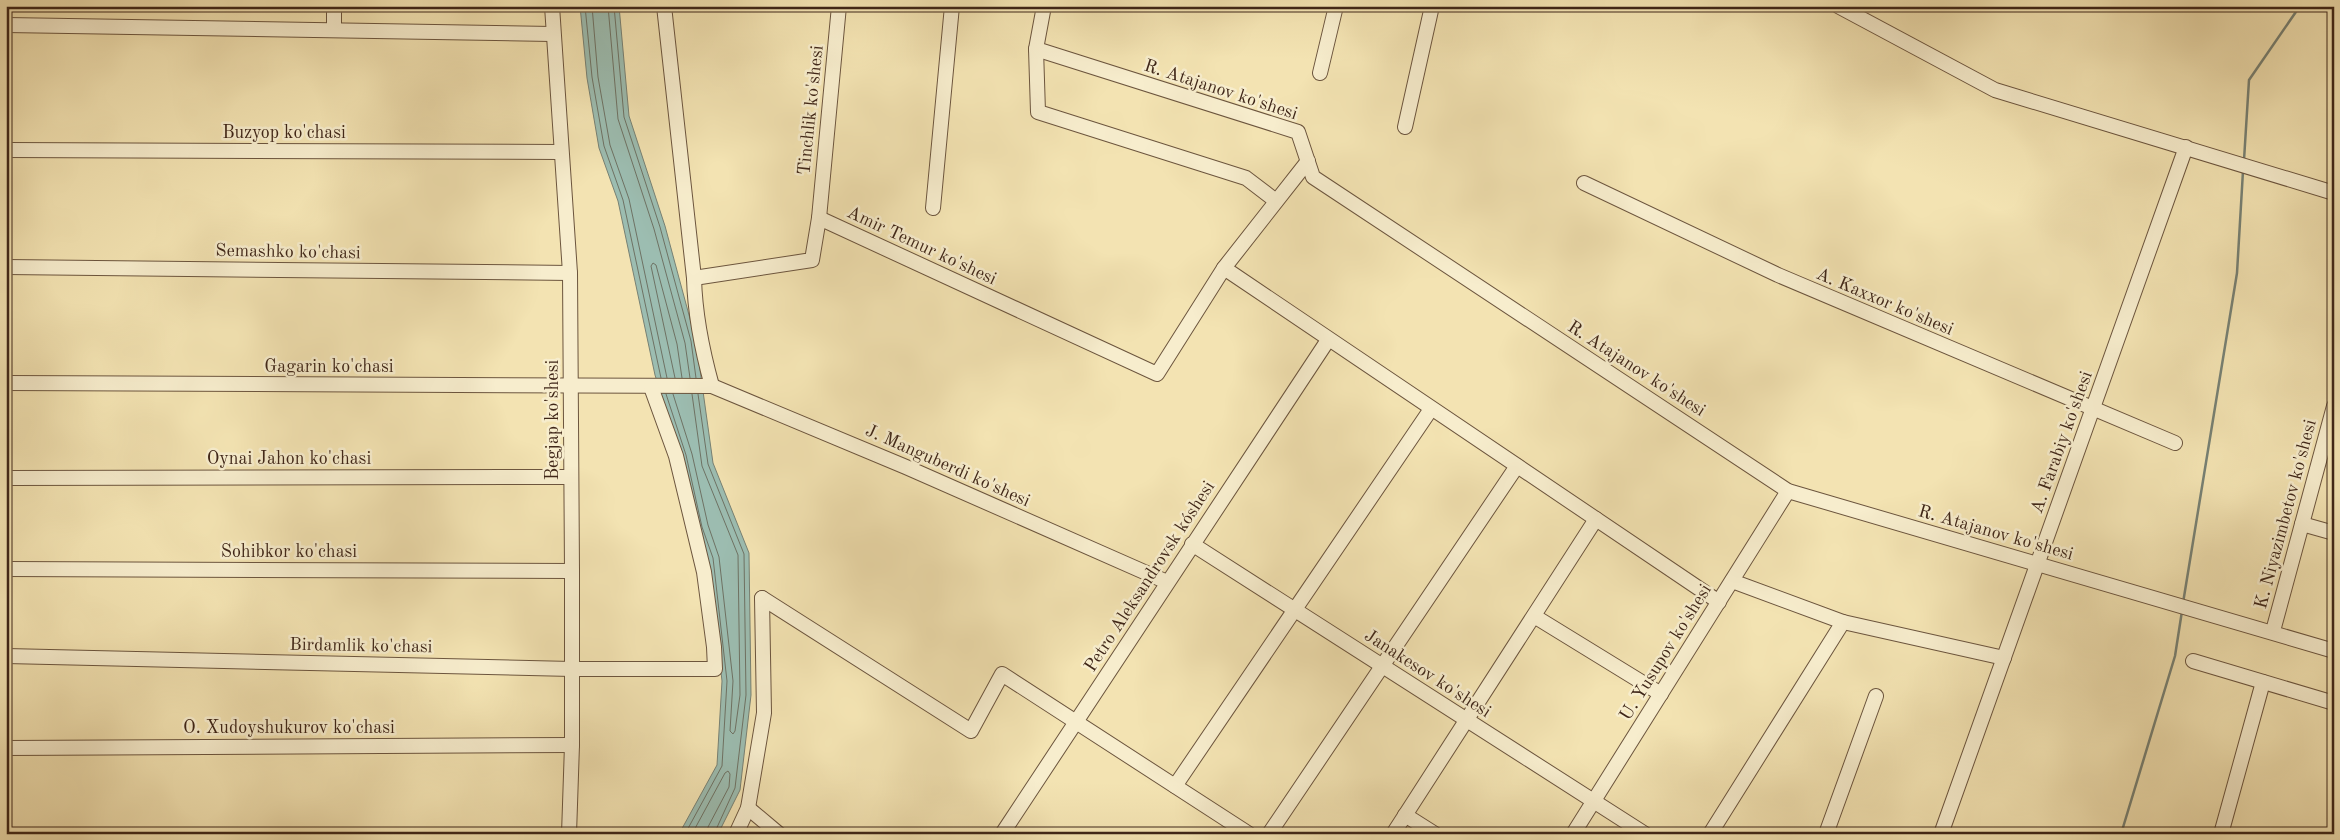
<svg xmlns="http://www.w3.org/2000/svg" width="2340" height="840" font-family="'Old Standard TT',serif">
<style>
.water{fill:#9cbdb1;stroke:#778174}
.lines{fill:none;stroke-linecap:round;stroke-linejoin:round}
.shore{stroke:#6e7264;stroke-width:1}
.stream{stroke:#778174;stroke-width:2.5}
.minor-casing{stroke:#6c553e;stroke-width:16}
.minor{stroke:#f7edcd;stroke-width:14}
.labels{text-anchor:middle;stroke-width:5;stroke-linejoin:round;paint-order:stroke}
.street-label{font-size:18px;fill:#3f2618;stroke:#f7edcd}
</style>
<rect width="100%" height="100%" fill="#f3e3b2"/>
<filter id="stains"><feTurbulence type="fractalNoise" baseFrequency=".004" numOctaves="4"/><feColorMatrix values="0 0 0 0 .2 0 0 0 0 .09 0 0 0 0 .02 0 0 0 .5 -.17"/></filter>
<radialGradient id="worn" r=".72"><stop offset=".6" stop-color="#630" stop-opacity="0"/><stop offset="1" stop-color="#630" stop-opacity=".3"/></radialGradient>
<polygon class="water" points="580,6 619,6 629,116 665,226 696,341 713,463 749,553 751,695 740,790 718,834 679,834 717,765 722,681 708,559 697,528 681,457 655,375 618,201 599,148 587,78"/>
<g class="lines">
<g class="shore">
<polyline points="585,6 592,77 604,146 623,200 661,378"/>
<polyline points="592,6 598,77 610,145 629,199 667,378"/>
<polyline points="608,6 618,119 654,229 685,343 690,378"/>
<polyline points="614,6 624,117 660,227 691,341 696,378"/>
<polyline points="675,378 651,266 653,263 656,265 677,344 682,378"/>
<polyline points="666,394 686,455 702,527 713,558 727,681 722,766 685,834"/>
<polyline points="673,394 692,454 708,525 719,557 733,681 730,731 733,734 735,731 740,695 738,555 702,466 692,394"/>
<polyline points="698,394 708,464 744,554 746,695 735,788 714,834"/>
<polyline points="692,834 725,773 728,771 730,774 729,787 708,827 707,834"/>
</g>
<g class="stream">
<polyline points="2244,160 2249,80 2300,6"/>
<polyline points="2183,603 2237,273 2243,171"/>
<polyline points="2121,834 2175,656 2182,611"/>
</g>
<g class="minor-casing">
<g id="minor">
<polyline points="334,6 334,30"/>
<polyline points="552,6 570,273 572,571 572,745 569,834"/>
<path d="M 664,6 L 694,278 C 695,316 702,350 712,386"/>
<polyline points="1044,6 1036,49 1038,112 1246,178 1276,201"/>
<polyline points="1838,6 1995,90 2334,193"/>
<polyline points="6,25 552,34"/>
<polyline points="1036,49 1298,132 1313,177 1788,491 2334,651"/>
<polyline points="1320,73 1336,6"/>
<polyline points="1405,127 1432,6"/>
<polyline points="6,150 561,152"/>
<polyline points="1584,183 1778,275 2175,443"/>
<polyline points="933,208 952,6"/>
<polyline points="819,218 839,6"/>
<polyline points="6,267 570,273"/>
<polyline points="1224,268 1719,602"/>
<polyline points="694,278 812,260 819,218 1157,374 1224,268 1308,161"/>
<polyline points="6,383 712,386 906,467 1167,582"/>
<polyline points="6,478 571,477"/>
<polyline points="2302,524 2334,533"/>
<polyline points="1192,544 1645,834"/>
<polyline points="6,569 572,571"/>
<polyline points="1732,581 1843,622 2004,658"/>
<polyline points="762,598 971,731 1002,674 1249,834"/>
<polyline points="1534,616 1661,694"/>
<polyline points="2273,631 2334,406"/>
<polyline points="6,656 572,669 715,669 714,647 704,572 676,456 651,387"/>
<polyline points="2193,661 2334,703"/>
<polyline points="6,748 572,745"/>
<polyline points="1175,786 1431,409"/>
<polyline points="748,808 779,834"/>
<polyline points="1405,815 1435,834"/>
<polyline points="736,834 748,808 764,713 762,598"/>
<polyline points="1002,834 1328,340"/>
<polyline points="1269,834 1517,466"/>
<polyline points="1393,834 1596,519"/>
<polyline points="1573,834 1788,491"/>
<polyline points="1710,834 1843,622"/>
<polyline points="1826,834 1876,696"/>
<polyline points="1941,834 2186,147"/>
<polyline points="2221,834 2263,682"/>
</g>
</g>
<use href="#minor" class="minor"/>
</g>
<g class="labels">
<g class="street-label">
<text transform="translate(1221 89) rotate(18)" y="6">R. Atajanov ko'shesi</text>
<text transform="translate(810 110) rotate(-84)" y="6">Tinchlik ko'shesi</text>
<text x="284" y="138">Buzyop ko'chasi</text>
<text transform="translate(922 245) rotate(25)" y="6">Amir Temur ko'shesi</text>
<text transform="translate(288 251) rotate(1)" y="6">Semashko ko'chasi</text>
<text transform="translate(1885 301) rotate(23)" y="6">A. Kaxxor ko'shesi</text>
<text x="329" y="372">Gagarin ko'chasi</text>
<text transform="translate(1637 368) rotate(33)" y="6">R. Atajanov ko'shesi</text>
<text transform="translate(552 420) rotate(-90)" y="6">Begjap ko'shesi</text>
<text transform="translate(2061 442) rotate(-70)" y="6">A. Farabiy ko'shesi</text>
<text x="289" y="464">Oynai Jahon ko'chasi</text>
<text transform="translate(948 465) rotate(24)" y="6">J. Manguberdi ko'shesi</text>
<text transform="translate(2285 514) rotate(-75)" y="6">K. Niyazimbetov ko'shesi</text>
<text transform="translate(1996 532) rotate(16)" y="6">R. Atajanov ko'shesi</text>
<text x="289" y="557">Sohibkor ko'chasi</text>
<text transform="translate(1149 576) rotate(-57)" y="6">Petro Aleksandrovsk kóshesi</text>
<text transform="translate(361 645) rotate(1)" y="6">Birdamlik ko'chasi</text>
<text transform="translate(1665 652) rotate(-58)" y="6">U. Yusupov ko'shesi</text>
<text transform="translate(1428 673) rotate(33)" y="6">Janakesov ko'shesi</text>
<text x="289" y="733">O. Xudoyshukurov ko'chasi</text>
</g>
</g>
<rect width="2340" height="840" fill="none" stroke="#f3e3b2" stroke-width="25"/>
<rect x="8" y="8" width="2325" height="825" fill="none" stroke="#3f2618" stroke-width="2.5"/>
<rect x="12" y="12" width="2315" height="815" fill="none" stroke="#3f2618"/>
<rect width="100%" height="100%" filter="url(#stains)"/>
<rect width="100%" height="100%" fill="url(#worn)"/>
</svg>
